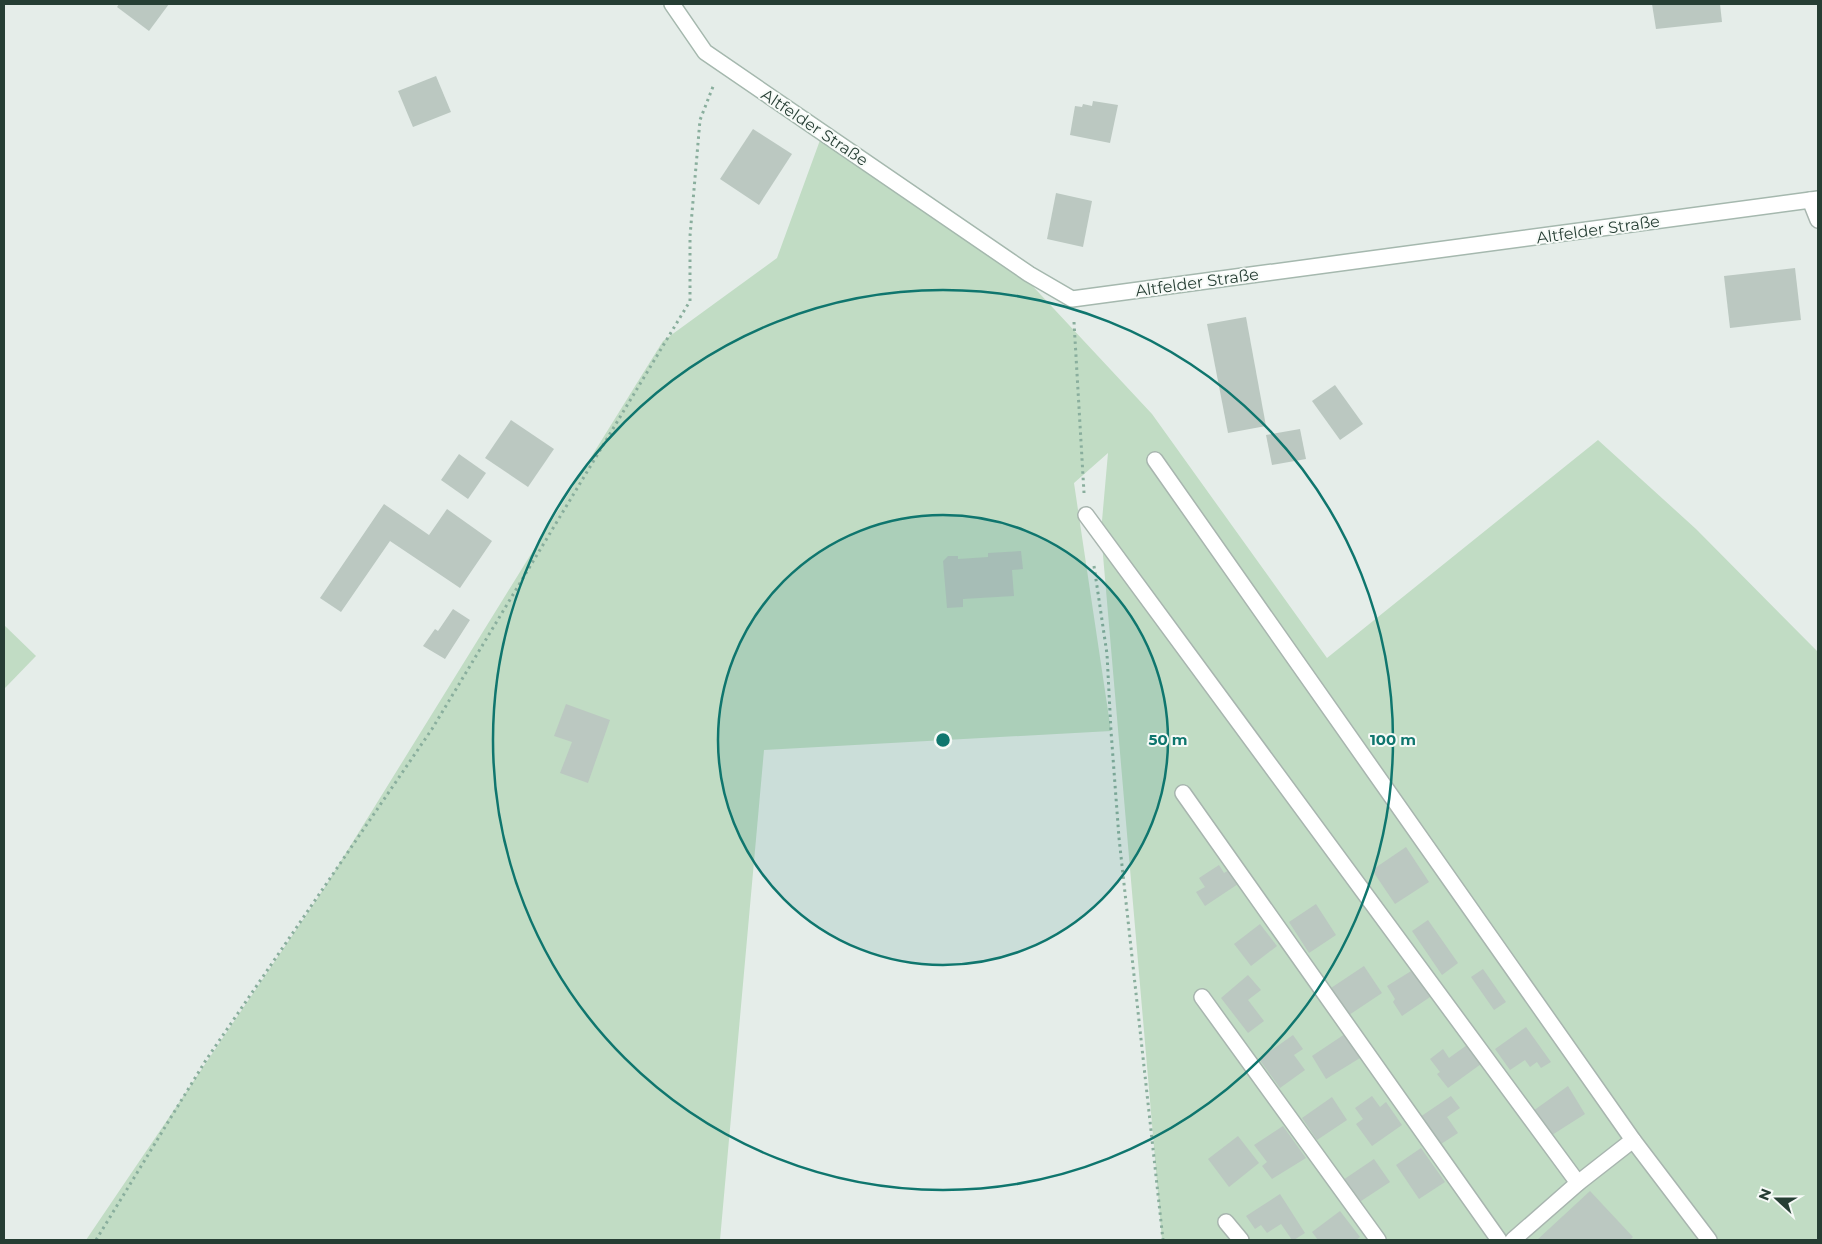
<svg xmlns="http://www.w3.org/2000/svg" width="1822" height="1244" font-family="Montserrat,sans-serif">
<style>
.green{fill:#c1dcc4}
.building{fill:#bbc8c1}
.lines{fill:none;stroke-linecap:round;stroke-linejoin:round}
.lane-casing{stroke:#a8b5af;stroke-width:18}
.secondary-casing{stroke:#a5b8ae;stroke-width:18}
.path{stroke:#89ae9d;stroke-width:3;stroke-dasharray:2.5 4;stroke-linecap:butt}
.lane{stroke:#fff;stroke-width:15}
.secondary{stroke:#fff;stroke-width:15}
.ring{fill:none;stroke:#0f766e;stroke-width:2.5}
.labels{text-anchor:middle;stroke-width:4;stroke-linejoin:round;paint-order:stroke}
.street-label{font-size:16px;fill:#263e34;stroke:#f6faf7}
.centre{fill:#0f766e;stroke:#f6faf7;stroke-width:2.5}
.ring-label{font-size:15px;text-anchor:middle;font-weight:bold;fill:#0f766e;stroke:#f6faf7;stroke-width:4;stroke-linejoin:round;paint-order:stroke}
</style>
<rect width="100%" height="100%" fill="#e5ede9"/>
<g class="green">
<polygon points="823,132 1027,280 1152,414 1327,658 1598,440 1696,529 1818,652 1818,1240 1162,1240 1101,532 1108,453 1074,483 1111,731 764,750 720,1240 86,1240 323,890 663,341 777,258"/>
<polygon points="4,625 36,656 4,689"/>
</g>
<g class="building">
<polygon points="119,4 169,4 149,31 117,7"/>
<polygon points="1652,4 1720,4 1722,22 1656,29"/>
<polygon points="436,76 451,112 413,127 398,91"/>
<polygon points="1093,101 1118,105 1110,143 1070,135 1075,106 1082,107 1083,104 1092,106"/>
<polygon points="753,129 792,154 759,205 720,179"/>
<polygon points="1056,193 1092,201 1083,247 1047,239"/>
<polygon points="1795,268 1801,320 1730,328 1724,276"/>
<polygon points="1246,317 1266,426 1228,433 1207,324"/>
<polygon points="1335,385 1363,424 1340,440 1312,401"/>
<polygon points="511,420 554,449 528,487 485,458"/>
<polygon points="1300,429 1306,459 1272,465 1266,435"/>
<polygon points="459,454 486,473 468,499 441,480"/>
<polygon points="384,504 429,535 447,509 492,541 460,588 390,541 341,612 320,598"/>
<polygon points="1021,551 1023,569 1012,570 1014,596 963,599 963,607 947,608 943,561 948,556 958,556 958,559 988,557 988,553"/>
<polygon points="453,609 470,620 445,659 423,646 435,629 438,631"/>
<polygon points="566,704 610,720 588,783 560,773 572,742 554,736"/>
<polygon points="1406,847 1429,882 1395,904 1372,870"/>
<polygon points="1219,865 1224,873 1229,870 1238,884 1205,906 1196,892 1205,887 1199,878"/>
<polygon points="1316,904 1336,935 1309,953 1289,922"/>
<polygon points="1428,920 1458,963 1442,975 1412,931"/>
<polygon points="1260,924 1277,946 1251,966 1234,944"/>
<polygon points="1364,966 1382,993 1349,1015 1331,988"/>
<polygon points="1416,968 1433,995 1402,1016 1393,1002 1395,999 1387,986"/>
<polygon points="1483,969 1506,1002 1494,1010 1471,977"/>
<polygon points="1248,975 1261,990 1248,1000 1264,1021 1248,1033 1221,998"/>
<polygon points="1526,1027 1551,1062 1541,1068 1537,1062 1530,1067 1525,1060 1510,1070 1495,1049"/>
<polygon points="1345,1034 1360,1058 1326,1079 1312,1056"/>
<polygon points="1293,1035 1303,1049 1294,1055 1305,1070 1280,1088 1259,1059"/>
<polygon points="1467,1045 1481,1064 1448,1088 1437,1074 1440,1072 1430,1059 1443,1049 1449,1058"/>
<polygon points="1568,1086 1585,1114 1552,1135 1533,1111"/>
<polygon points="1372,1096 1380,1107 1386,1102 1402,1125 1372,1146 1356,1124 1363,1119 1355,1108"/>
<polygon points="1451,1096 1460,1108 1447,1117 1458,1133 1438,1146 1420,1117"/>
<polygon points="1332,1097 1347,1120 1317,1140 1302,1118"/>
<polygon points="1283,1126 1306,1158 1272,1179 1262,1166 1267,1162 1254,1145"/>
<polygon points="1238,1136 1259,1163 1229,1187 1208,1159"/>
<polygon points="1421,1148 1445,1182 1419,1199 1396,1165"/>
<polygon points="1374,1159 1390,1182 1358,1203 1343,1180"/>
<polygon points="1590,1191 1633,1237 1630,1240 1537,1240"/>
<polygon points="1280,1194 1305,1233 1294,1240 1292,1240 1281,1224 1267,1233 1261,1225 1255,1229 1246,1216"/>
<polygon points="1340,1211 1360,1237 1356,1240 1318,1240 1312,1232"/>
</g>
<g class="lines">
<g class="lane-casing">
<g id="lane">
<polyline points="1810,200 1818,220"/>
<polyline points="1155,460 1633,1140 1709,1240"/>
<polyline points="1086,515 1578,1183"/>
<polyline points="1183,793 1499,1240"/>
<polyline points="1202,997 1378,1240"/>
<polyline points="1226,1222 1241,1240"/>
<polyline points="1513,1240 1578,1183 1633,1140"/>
</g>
</g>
<g class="secondary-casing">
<polyline id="secondary" points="672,4 705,52 1029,274 1072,299 1818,199"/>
</g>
<g class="path">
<polyline points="1074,322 1084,493"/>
<polyline points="1094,566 1107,654 1111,731 1119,838 1163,1240"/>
<polyline points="96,1240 206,1060 432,729 690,301 690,236 700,120 714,84"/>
</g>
<use href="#lane" class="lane"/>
<use href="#secondary" class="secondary"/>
</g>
<circle cx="943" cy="740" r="225" fill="#0f766e" fill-opacity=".12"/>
<g class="ring">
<circle cx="943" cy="740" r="225"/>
<circle cx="943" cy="740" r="450"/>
</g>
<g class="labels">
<g class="street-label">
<text transform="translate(815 127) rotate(34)" y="6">Altfelder Straße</text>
<text transform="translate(1598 229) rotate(-8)" y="6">Altfelder Straße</text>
<text transform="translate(1197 282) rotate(-8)" y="6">Altfelder Straße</text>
</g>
</g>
<circle cx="943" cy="740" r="8" class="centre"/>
<g class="ring-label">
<text x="1168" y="745">50 m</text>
<text x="1393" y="745">100 m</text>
</g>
<rect width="1822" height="1244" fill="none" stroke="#263e34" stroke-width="10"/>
<g transform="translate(1777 1199) rotate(291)" stroke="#f6faf7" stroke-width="4" paint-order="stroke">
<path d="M0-4L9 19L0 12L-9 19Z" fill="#263e34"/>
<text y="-8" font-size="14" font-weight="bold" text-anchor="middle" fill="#263e34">N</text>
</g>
</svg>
